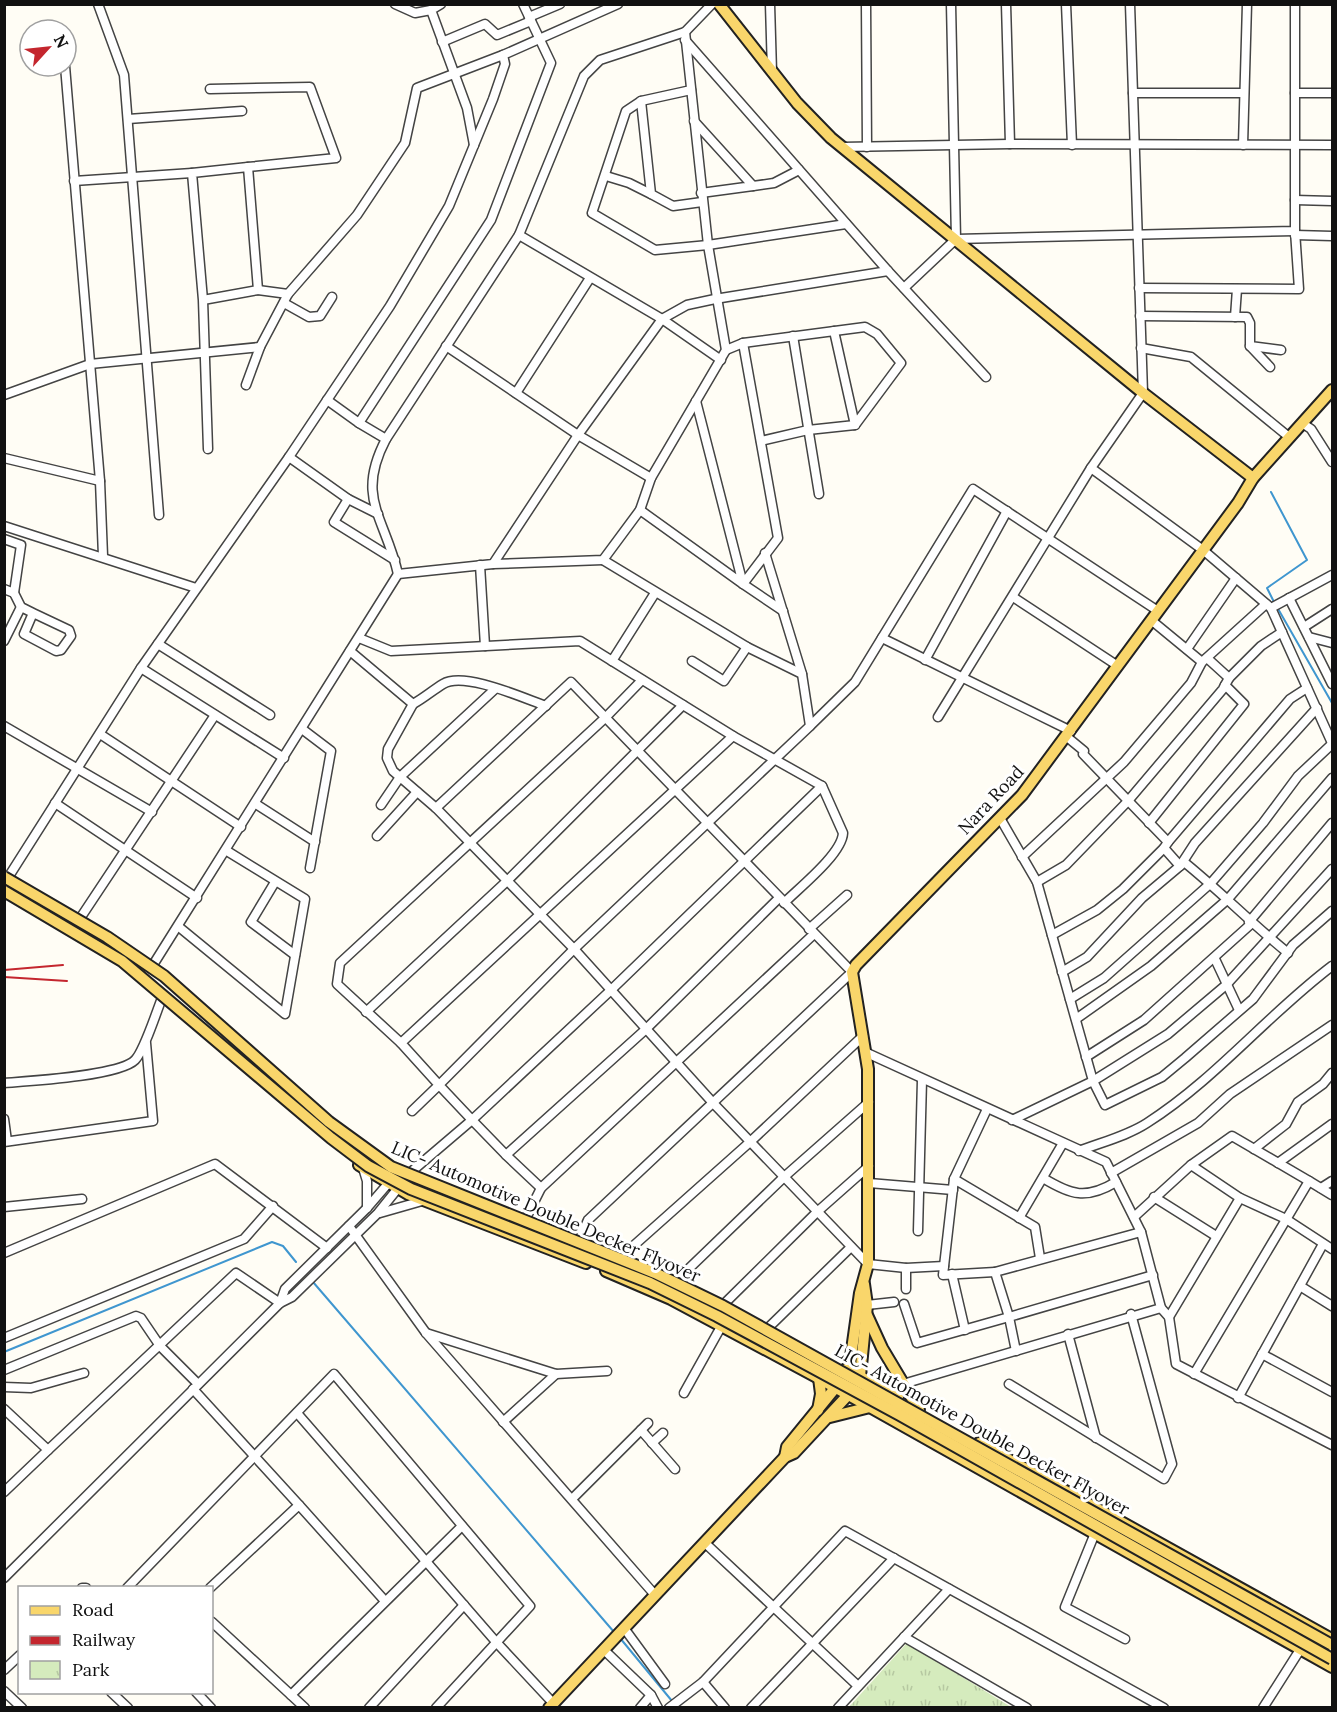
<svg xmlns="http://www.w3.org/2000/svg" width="1337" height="1712" font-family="Lora,serif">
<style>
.park{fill:url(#park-tufts)}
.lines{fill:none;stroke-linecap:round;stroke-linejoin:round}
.stream{stroke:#3f96cf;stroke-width:2}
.minor-casing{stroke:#444;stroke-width:11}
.major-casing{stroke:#222;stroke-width:14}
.minor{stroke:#fff;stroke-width:8}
.major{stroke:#f9d66b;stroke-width:10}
.rail{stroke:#c4262e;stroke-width:2}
.major-bridge-casing{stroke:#222;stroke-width:14;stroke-linecap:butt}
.major-bridge{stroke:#f9d66b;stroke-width:10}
.labels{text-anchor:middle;stroke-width:6;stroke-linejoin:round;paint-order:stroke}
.street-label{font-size:18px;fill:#111;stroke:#fff}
</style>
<defs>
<pattern id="park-tufts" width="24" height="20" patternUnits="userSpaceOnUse" patternTransform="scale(1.5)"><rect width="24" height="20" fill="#d5ebbd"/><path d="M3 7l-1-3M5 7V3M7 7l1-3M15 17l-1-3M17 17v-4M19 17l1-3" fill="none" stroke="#b6c8a1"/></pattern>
</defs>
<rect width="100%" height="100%" fill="#fffdf5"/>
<polygon class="park" points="907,1643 1011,1707 848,1708"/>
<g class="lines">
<g class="stream">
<polyline points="1271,492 1307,560 1267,588 1274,602"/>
<polyline points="1277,607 1332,703"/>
<polyline points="313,1282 614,1632"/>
<polyline points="4,1352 272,1242 283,1246 296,1262"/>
<polyline points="620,1638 672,1701"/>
</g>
<g class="minor-casing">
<g id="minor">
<polyline points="98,4 124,75 159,515"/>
<polyline points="395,4 415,13 431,10"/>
<polyline points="441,4 431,10 467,108 474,145"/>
<path d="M 523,4 L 551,63 L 491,220 L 359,423 L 386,439 C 355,498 385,517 398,574 L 493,564 L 578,435 L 662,319 L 687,305 L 715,299 L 888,271"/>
<polyline points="712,4 685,32 600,60 584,76 519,235 662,319 721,360"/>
<polyline points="770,4 772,72"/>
<polyline points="866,4 867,147"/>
<polyline points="951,4 956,239"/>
<polyline points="1006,4 1010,144 1332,145"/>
<polyline points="1066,4 1072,145"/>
<polyline points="1130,4 1143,393 1091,468 1203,550 1271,608 1332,575"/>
<polyline points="529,17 560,4"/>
<polyline points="685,40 888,271 986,377"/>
<polyline points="442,42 485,24 497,35 531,21"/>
<polyline points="210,89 310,87 336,158 248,167"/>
<polyline points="691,90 641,101 626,111 592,213 655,250 708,245 846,224"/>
<polyline points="1133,93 1244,93"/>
<polyline points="1295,93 1332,93"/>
<polyline points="641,101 651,194 673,206 702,202"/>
<polyline points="128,119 242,111"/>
<polyline points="694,121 753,186 701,193"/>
<polyline points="1243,145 1247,4"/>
<polyline points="842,147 1010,144"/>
<polyline points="606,176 629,183 651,194"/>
<polyline points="74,181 192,173"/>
<polyline points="753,186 774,183 799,170"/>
<polyline points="1295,200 1332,201"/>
<polyline points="1295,235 1332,236"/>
<polyline points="904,288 956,239 1295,231 1295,4"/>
<polyline points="1139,288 1299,289 1295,231"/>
<polyline points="258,290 288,294 260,347"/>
<polyline points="288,294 357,215 405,143 417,88 503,55"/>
<polyline points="203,300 258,290 248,167 192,173 203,300 208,449"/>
<polyline points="284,303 309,317 320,316 332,297"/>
<polyline points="1140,316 1247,317 1250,323 1250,346 1281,350"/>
<polyline points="1235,317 1237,289"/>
<polyline points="834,331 855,425"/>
<polyline points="793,336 819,494"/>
<polyline points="743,343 778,538 743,584 783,611"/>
<polyline points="446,346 578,435 651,478"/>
<polyline points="1250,346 1270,367"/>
<polyline points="1141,348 1191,357 1289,437"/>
<polyline points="726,350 743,343 865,327 877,334 901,363 855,425 808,430 761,441"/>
<polyline points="516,393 590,278"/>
<polyline points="4,395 90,364 260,347 246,385"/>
<polyline points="327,400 359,423"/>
<polyline points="1302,423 1311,429 1332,462"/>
<polyline points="386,439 519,235"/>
<polyline points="289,457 348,499"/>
<polyline points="4,458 100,481 65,66"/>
<polyline points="100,481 103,556"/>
<polyline points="640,510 743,584 696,401"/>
<polyline points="378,514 348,499 334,522 395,560"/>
<polyline points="4,526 196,588"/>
<polyline points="4,539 21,545 14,593"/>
<polyline points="765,553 802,674"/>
<polyline points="493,564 603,560 640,510 651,478 726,350 708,245 685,32"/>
<polyline points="480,565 485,646"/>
<polyline points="4,589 14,593 21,607 33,613 24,634 56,651 61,650 71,636 69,630 33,613"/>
<polyline points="1013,597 1118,666"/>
<polyline points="1289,598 1332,684"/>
<polyline points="1271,608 1332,743"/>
<polyline points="1151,620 1202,662 1266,604"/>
<polyline points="1304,627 1332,609"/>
<polyline points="1309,637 1332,643"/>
<polyline points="359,638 391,651 580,641 733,736 401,1043 439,1085 412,1111"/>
<polyline points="882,638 1071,731"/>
<polyline points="4,641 21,607"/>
<polyline points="158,644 270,715"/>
<polyline points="1187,649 1236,578"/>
<polyline points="350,651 413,704 388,749 387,758 393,771 436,808 574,949 714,1104 868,1264 906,1268 944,1266"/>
<polyline points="925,660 1007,511"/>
<polyline points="612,661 655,593"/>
<polyline points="692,661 724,681 747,647"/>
<polyline points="141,668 284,758"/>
<polyline points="1229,678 1261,646 1282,632"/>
<path d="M 413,704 C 424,698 433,690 443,684 C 464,671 523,698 546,706"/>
<polyline points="938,717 1091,468"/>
<polyline points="4,726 152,812"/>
<polyline points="810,726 855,682 973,489 1158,611"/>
<polyline points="302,729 331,751 310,868"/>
<polyline points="100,734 241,827"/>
<path d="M 1067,737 L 1084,751 L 1083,754 L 1168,842 L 1164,848 L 1180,866 L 1184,862 C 1220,891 1252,924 1288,953"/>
<polyline points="55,803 197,898"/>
<polyline points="256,804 315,842"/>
<polyline points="381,805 400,777 495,689"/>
<polyline points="436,808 571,682 852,972 588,1220 576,1248"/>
<polyline points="1000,818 1037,882 1093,1081 1012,1120"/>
<polyline points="1149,823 1244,704 1225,685"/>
<polyline points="377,836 417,792"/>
<polyline points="1168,842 1290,699 1307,688"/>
<polyline points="1022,857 1124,762 1191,683 1202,662"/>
<polyline points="1332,869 1226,985 1168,1034 1093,1081 1105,1105 1162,1077 1185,1058 1253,999 1293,945 1332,911"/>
<polyline points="275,882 251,922 295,955"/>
<polyline points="1037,882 1066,865 1128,801 1223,689 1229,678 1207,658"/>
<polyline points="4,884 141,668 289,457 390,306 449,206 493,99 505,64 503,55 618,4"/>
<path d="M 784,903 C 799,888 842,854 843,833 L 822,786"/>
<polyline points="81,917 215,715"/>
<polyline points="1249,922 1332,823"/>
<polyline points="179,927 285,1014 305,899 227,851"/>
<polyline points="809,929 847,895"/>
<polyline points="1052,935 1097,910 1123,889 1164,848"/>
<polyline points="1215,959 1239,1010"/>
<polyline points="153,965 398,574"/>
<polyline points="1062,972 1087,957 1142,898 1180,866 1195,843 1317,708"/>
<polyline points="1070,999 1104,978 1211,883 1263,823 1298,776 1332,744"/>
<polyline points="366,1012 507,881 683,705"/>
<polyline points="1076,1019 1151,966 1228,899 1332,778"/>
<polyline points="401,1043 337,984 340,963 605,718 642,680"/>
<polyline points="867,1053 1106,1162 1141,1232 1161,1308 903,1384"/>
<polyline points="1086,1057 1144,1020 1251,924"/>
<path d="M 4,1083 C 30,1081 119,1076 135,1060 C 144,1051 156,1013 162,998"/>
<polyline points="4,1119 7,1141"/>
<polyline points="4,1142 153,1121 146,1043"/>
<polyline points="1254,1149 1286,1124 1298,1102 1323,1084 1332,1073"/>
<path d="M 1079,1151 C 1102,1142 1127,1136 1147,1123 C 1216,1079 1267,1015 1332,966"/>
<polyline points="506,1155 472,1120 610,991 822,786 733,736"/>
<polyline points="1278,1163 1332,1124"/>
<polyline points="1191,1165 1232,1136 1309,1181"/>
<polyline points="363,1168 367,1181 367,1208"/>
<polyline points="1111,1173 1198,1123 1230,1094 1332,1025"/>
<path d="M 1043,1178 C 1071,1195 1086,1200 1116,1182"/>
<polyline points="954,1179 987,1109"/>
<polyline points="869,1183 953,1190"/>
<polyline points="541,1188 506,1155 645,1030 779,898"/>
<polyline points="1321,1188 1332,1181"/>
<polyline points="1154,1197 1216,1236"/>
<polyline points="4,1207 82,1199"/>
<polyline points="380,1213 422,1201"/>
<polyline points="1134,1217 1191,1165 1240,1198"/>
<polyline points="526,1218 541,1188 814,934"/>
<polyline points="1019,1218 1063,1143"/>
<polyline points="349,1226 426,1333 655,1595"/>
<polyline points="918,1231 922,1080"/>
<polyline points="4,1253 215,1164 327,1248"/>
<polyline points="622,1256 750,1142 863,1036"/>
<polyline points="995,1272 943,1275 954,1179 1035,1227 1040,1258"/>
<polyline points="952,1274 965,1330"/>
<polyline points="677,1280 784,1177 869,1102"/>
<polyline points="1300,1286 1332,1306"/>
<polyline points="906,1289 906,1268"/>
<polyline points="280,1303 285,1289 367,1208 392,1179"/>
<polyline points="725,1303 817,1212 869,1166"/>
<polyline points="904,1304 917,1343 1009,1317 995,1272 1141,1232"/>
<polyline points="867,1305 894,1302"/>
<polyline points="1161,1308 1169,1317 1176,1364 1332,1445"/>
<polyline points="1169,1317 1240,1198 1286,1219 1332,1249"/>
<polyline points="769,1327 851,1247"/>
<polyline points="426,1333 556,1374 607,1371"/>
<polyline points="1068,1334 1096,1438"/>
<polyline points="4,1338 244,1239 273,1206"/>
<polyline points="1016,1351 1009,1317 1153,1275"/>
<polyline points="1262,1354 1332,1392"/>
<polyline points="4,1370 136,1316 141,1318 160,1346 198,1384"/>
<polyline points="1194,1374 1309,1181 1332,1195"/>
<polyline points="1009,1384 1164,1479 1172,1464 1131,1314"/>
<polyline points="4,1387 31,1388 84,1373"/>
<polyline points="193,1389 299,1505"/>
<polyline points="684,1393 722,1325"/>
<polyline points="1238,1398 1323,1244"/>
<polyline points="4,1409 48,1450 4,1492"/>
<polyline points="297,1413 497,1643 553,1703"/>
<polyline points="503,1422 556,1374"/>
<polyline points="641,1430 675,1469"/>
<polyline points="652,1443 663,1433"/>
<polyline points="48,1450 236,1273 280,1303"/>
<polyline points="572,1499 648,1423"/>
<polyline points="1095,1533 1065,1607 1125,1639"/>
<polyline points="705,1543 858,1686"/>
<polyline points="4,1578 280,1303 292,1297 378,1213 411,1172 472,1120 439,1085 574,949 810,726 802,674 747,647 603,560"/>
<polyline points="82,1588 86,1588"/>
<polyline points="127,1588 334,1374 530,1606 436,1708"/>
<polyline points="210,1588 299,1505 385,1601"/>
<polyline points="212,1622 291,1695 462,1526"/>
<polyline points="624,1628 665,1684"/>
<polyline points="904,1637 1027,1708"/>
<polyline points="604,1650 651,1695 658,1708"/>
<polyline points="4,1670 20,1655"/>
<polyline points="703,1682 725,1708"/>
<polyline points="4,1691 22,1708"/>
<polyline points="111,1692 128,1708"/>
<polyline points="196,1692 211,1708"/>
<polyline points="291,1695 305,1708"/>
<polyline points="369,1708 464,1605"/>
<polyline points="640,1708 651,1695"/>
<polyline points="669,1708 703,1682 845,1531 1164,1708"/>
<polyline points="751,1708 894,1558"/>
<polyline points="838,1708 949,1589"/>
<polyline points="1263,1708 1303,1645"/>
</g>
</g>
<g class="major-casing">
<g id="major">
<polyline points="719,4 797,103 831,138 1143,393 1253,478"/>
<polyline points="359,1165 408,1194 586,1263"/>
<polyline points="606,1271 671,1299 815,1376 1332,1667"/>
<polyline points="866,1313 882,1348 919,1410"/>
<polyline points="846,1369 898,1397"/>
<polyline points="818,1410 821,1394 819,1378"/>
<polyline points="830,1417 870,1407"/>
<polyline points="979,1443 1328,1637"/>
<polyline points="785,1457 787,1447 849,1371 860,1293 868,1264 868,1069 852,972 856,965 1022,795 1238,503 1253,478 1332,390"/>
<polyline points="549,1708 769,1474 785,1457 794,1453 848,1395 860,1376 867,1305 864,1284"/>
</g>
</g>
<use href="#minor" class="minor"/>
<use href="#major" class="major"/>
<g class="rail">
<polyline points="4,886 107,946 139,968 352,1152 393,1176 433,1194 611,1262 709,1307 999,1465 1332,1654"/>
<polyline points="4,970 63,965"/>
<polyline points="4,977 67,981"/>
</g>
<g class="major-bridge-casing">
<g id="major-bridge">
<polyline points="4,877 107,937 164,976 329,1122 391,1167 655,1273 723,1306 1332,1645"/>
<polyline points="4,891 122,961 331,1138 368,1166 411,1189 650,1283 717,1316 900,1415 1332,1659"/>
</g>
</g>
<use href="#major-bridge" class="major-bridge"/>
</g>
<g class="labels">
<g class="street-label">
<text transform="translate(991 800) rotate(-47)" y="6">Nara Road</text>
<text transform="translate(546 1212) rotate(23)" y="6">LIC- Automotive Double Decker Flyover</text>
<text transform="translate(982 1430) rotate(29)" y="6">LIC- Automotive Double Decker Flyover</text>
</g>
</g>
<rect width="1337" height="1712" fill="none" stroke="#111111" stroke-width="12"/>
<rect x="18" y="1586" width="195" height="108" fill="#ffffff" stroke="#a0a0a0" stroke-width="1.5"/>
<rect x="30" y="1606" width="30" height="9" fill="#f9d66b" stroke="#a0a0a0" stroke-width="1.5"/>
<text x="72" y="1616" font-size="18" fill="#111111">Road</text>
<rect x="30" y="1636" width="30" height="9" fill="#c4262e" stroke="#a0a0a0" stroke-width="1.5"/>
<text x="72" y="1646" font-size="18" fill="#111111">Railway</text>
<rect x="30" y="1661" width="30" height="18" fill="url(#park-tufts)" stroke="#a0a0a0" stroke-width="1.5"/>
<text x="72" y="1676" font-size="18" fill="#111111">Park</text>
<g transform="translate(48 48) rotate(63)"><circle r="28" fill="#ffffff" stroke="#a0a0a0" stroke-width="1.5"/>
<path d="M0-4.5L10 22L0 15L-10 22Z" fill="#c4262e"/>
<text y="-9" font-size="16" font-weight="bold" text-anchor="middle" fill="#111111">N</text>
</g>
</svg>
